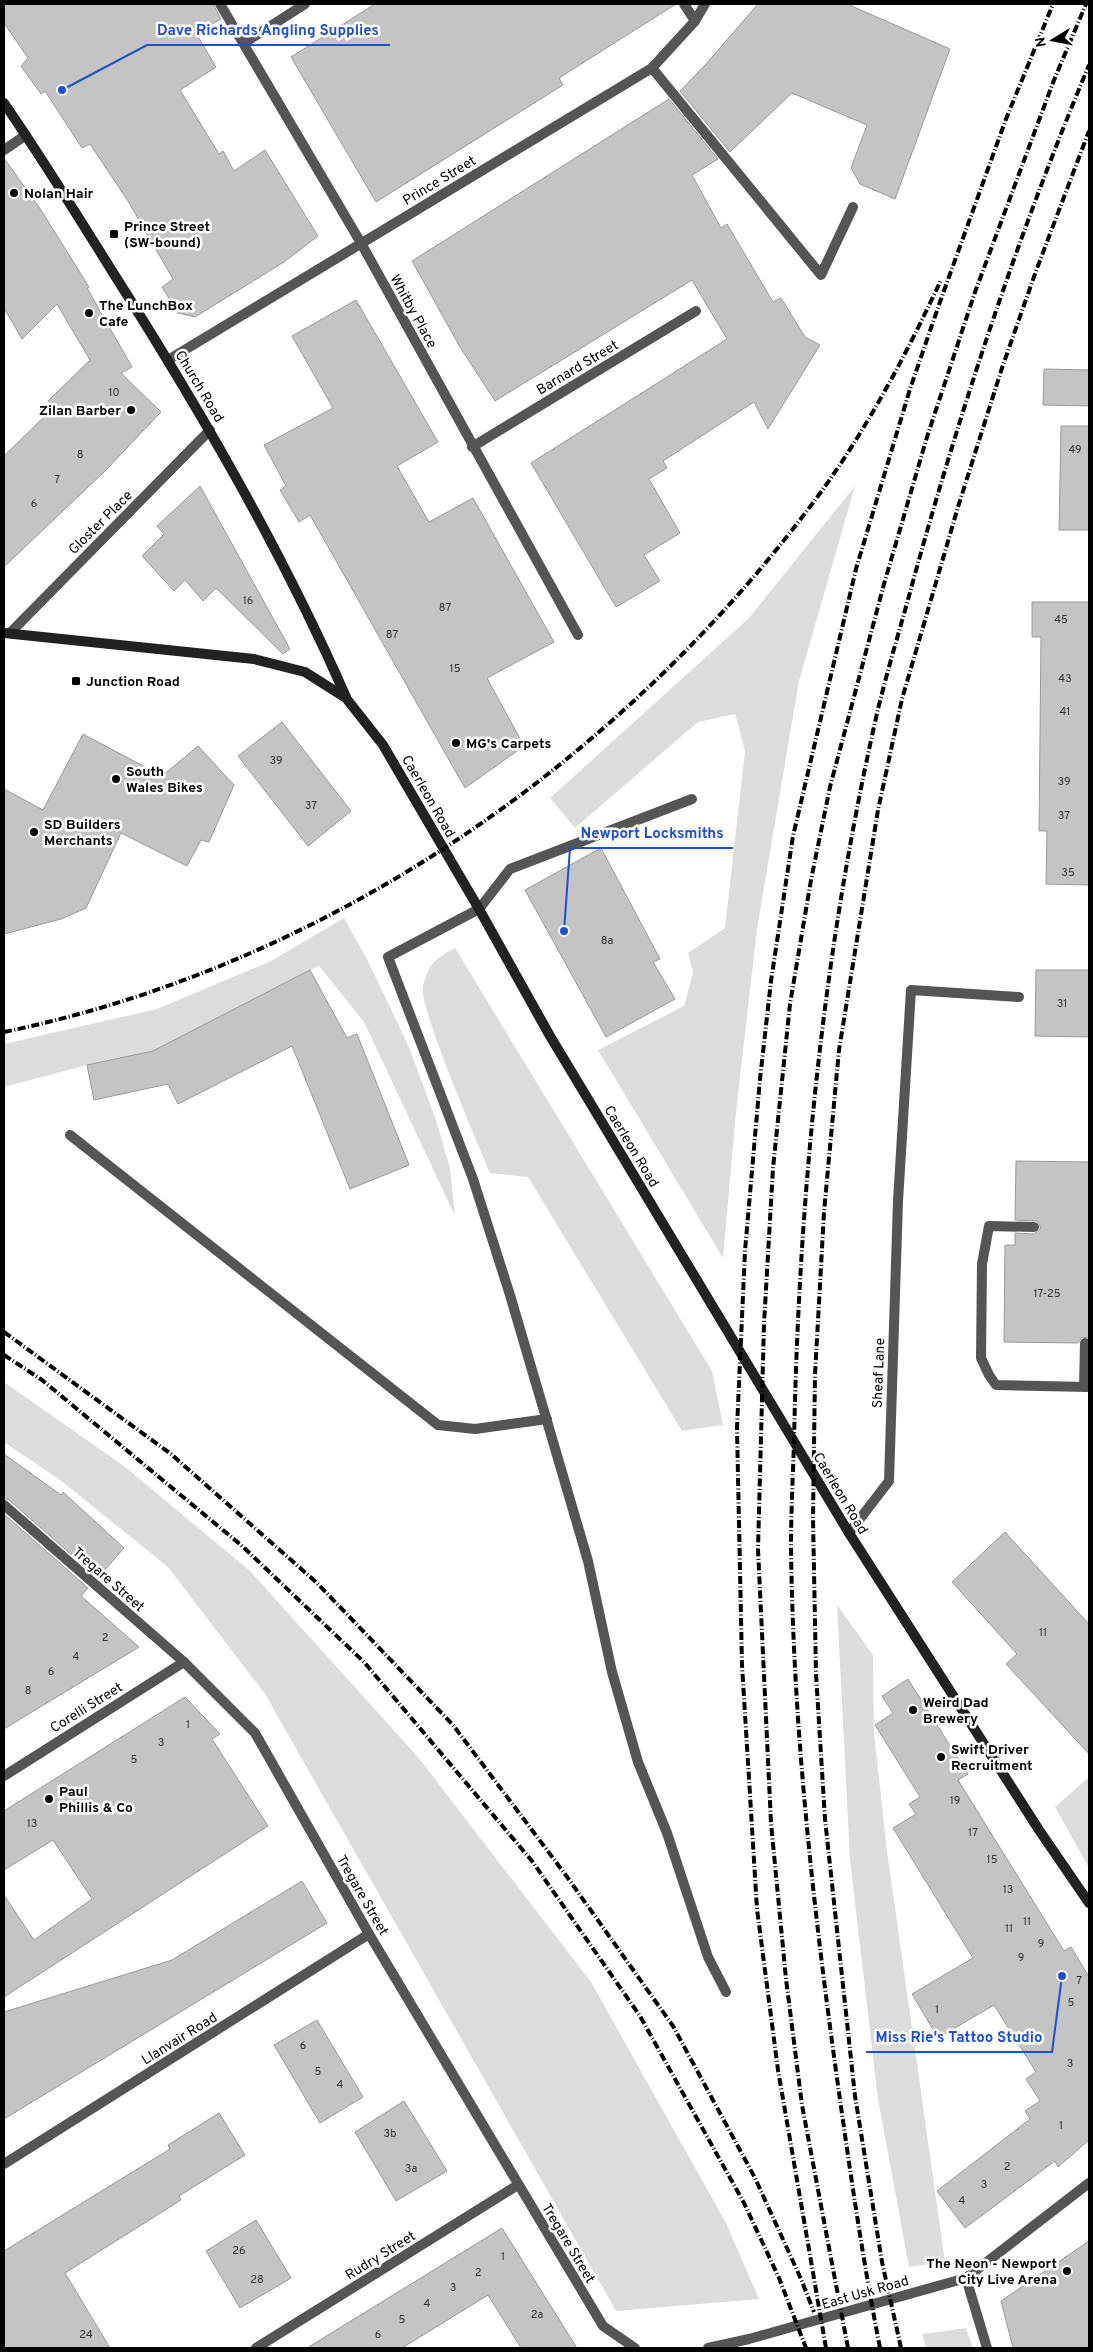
<svg xmlns="http://www.w3.org/2000/svg" width="1093" height="2352" font-family="Overpass,sans-serif">
<style>
.green{fill:#dcdcdc}
.building{fill:#c4c4c4;stroke:#999}
.lines{fill:none;stroke-linecap:round;stroke-linejoin:round}
.lane{stroke:#555;stroke-width:10}
.street{stroke:#555;stroke-width:10}
.secondary{stroke:#222;stroke-width:10}
.rail{stroke:#000;stroke-width:4;stroke-dasharray:8 2.5 1 2.5;stroke-linecap:butt}
.poi-dot{fill:#000;stroke:#fff;stroke-width:2}
.labels{text-anchor:middle;stroke-width:5;stroke-linejoin:round;paint-order:stroke}
.number-label{font-size:11px;fill:#313131}
.street-label{font-size:14px;fill:#000;stroke:#fff}
.poi-label{font-size:14px;font-weight:bold;fill:#000;stroke:#fff;text-anchor:start}
.leader{fill:none;stroke:#1d4ed8;stroke-width:2}
.callout-dot{fill:#1d4ed8;stroke:#fff;stroke-width:2}
.callout-label{font-size:15px;text-anchor:middle;font-weight:bold;fill:#1d4ed8;stroke:#fff;stroke-width:5;stroke-linejoin:round;paint-order:stroke}
</style>
<rect width="100%" height="100%" fill="#fff"/>
<g class="green">
<polygon points="855,486 799,681 757,929 736,1112 723,1258 598,1050 684,1006 693,973 688,953 725,928 745,751 735,714 698,722 575,828 550,798 749,618"/>
<polygon points="344,918 369,963 409,1047 436,1120 450,1168 455,1216 364,1022 319,966 152,1052 87,1065 4,1087 4,1044 157,1009 271,961"/>
<path d="M 455,948 L 712,1371 L 723,1425 L 682,1431 L 528,1177 L 490,1173 C 479,1146 418,1006 423,986 C 429,963 435,959 455,948 Z"/>
<polygon points="4,1382 124,1466 249,1570 418,1757 591,1982 726,2223 759,2299 616,2311 265,1694 168,1567 60,1480 4,1442"/>
<polygon points="837,1605 873,1655 874,1733 887,1851 945,2262 909,2267 878,2099 850,1860"/>
<polygon points="1089,1777 1089,1868 1055,1807"/>
<polygon points="966,2328 973,2348 926,2348 922,2334"/>
</g>
<g class="building">
<polygon points="4,4 213,4 221,19 196,33 216,67 180,90 219,154 223,151 234,171 265,150 318,236 284,262 195,317 178,313 162,287 173,279 128,201 90,144 82,148 45,91 41,94 21,66 28,58 4,23"/>
<polygon points="375,4 676,4 559,78 563,85 376,202 291,57"/>
<polygon points="758,4 847,4 950,49 895,199 860,184 851,168 867,125 792,93 730,152 680,91 706,64"/>
<polygon points="669,99 718,159 692,175 721,228 727,224 773,302 781,298 805,337 820,345 768,429 754,402 663,461 667,468 649,479 680,533 644,555 660,581 616,607 531,463 727,339 692,280 495,401 460,347 412,261"/>
<polygon points="4,158 41,210 89,287 87,288 132,367 121,373 161,412 105,471 4,567 4,456 54,407 48,401 90,360 57,304 22,339 4,308"/>
<polygon points="356,300 438,442 397,466 429,522 473,498 554,642 487,678 524,746 465,788 310,515 299,522 280,490 286,486 264,445 333,408 292,336"/>
<polygon points="1044,369 1089,370 1089,406 1043,405"/>
<polygon points="1061,426 1089,426 1089,530 1059,530"/>
<polygon points="200,486 290,649 283,654 216,588 203,601 185,580 174,591 142,556 164,534 157,526"/>
<polygon points="1032,602 1089,602 1089,885 1046,884 1047,831 1039,831 1041,637 1032,637"/>
<polygon points="282,722 351,811 308,846 238,756"/>
<polygon points="83,734 162,776 198,746 234,785 209,842 201,840 187,866 121,833 86,908 61,919 4,934 4,789 43,810"/>
<polygon points="601,848 660,959 653,962 675,999 606,1037 525,890"/>
<polygon points="310,970 347,1038 357,1034 409,1165 350,1189 292,1046 178,1104 168,1084 94,1100 87,1065 153,1051"/>
<polygon points="1036,970 1089,970 1089,1037 1035,1036"/>
<polygon points="1016,1161 1089,1162 1089,1338 1082,1337 1078,1343 1004,1342 1005,1245 1015,1245 1015,1233 1034,1234 1041,1228 1037,1221 1015,1220"/>
<polygon points="4,1454 61,1495 63,1492 124,1548 98,1578 9,1500 4,1498"/>
<polygon points="4,1514 88,1588 81,1596 139,1647 4,1729"/>
<polygon points="1005,1532 1089,1624 1089,1754 1006,1664 1017,1654 952,1582"/>
<polygon points="908,1679 968,1774 958,1780 1064,1951 1071,1947 1089,1977 1089,2140 1058,2167 1055,2161 965,2228 937,2191 1030,2119 1025,2111 1040,2101 1026,2079 1036,2072 994,2005 938,2038 912,1994 973,1958 893,1828 916,1814 909,1804 920,1797 875,1725 893,1713 882,1696"/>
<polygon points="185,1697 220,1734 212,1739 268,1826 4,1997 4,1895 34,1940 92,1899 53,1840 4,1870 4,1811"/>
<polygon points="302,1881 327,1923 4,2119 4,2012 172,1960"/>
<polygon points="317,2020 363,2097 320,2123 274,2045"/>
<polygon points="404,2101 447,2171 396,2201 355,2132"/>
<polygon points="219,2113 245,2155 179,2196 181,2200 65,2273 110,2348 4,2348 4,2251 170,2149 168,2145"/>
<polygon points="256,2220 291,2278 240,2308 206,2251"/>
<polygon points="502,2228 577,2348 521,2348 488,2295 402,2348 307,2348"/>
<polygon points="1089,2241 1089,2348 1013,2348 1001,2301"/>
</g>
<g class="lines">
<g class="lane">
<polyline points="652,68 821,275 853,207"/>
<polyline points="692,799 510,869 479,909 388,957 473,1179 510,1295 588,1561 612,1672 638,1762 667,1833 708,1957 726,1992"/>
<polyline points="70,1135 438,1425 475,1429 547,1419"/>
<polyline points="898,1201 911,990 1019,997"/>
<polyline points="1034,1227 989,1226 982,1264 981,1358 989,1375 996,1385 1089,1387"/>
<polyline points="1084,1387 1085,1343"/>
<polyline points="966,2278 987,2348"/>
</g>
<g class="street">
<polyline points="220,4 361,243 578,635"/>
<polyline points="684,4 695,21"/>
<polyline points="244,43 305,4"/>
<polyline points="4,150 26,135"/>
<polyline points="168,360 652,68 695,21 705,4"/>
<polyline points="472,447 696,311"/>
<polyline points="10,633 210,430"/>
<polyline points="4,1505 184,1662 255,1733 369,1934 603,2326 635,2348"/>
<polyline points="849,1533 889,1481 898,1201"/>
<polyline points="4,1776 184,1662"/>
<polyline points="4,2164 369,1934"/>
<polyline points="256,2348 518,2185"/>
<polyline points="708,2348 749,2339 966,2278 1089,2183"/>
</g>
<g class="secondary">
<path d="M 4,103 C 42,158 77,215 112,271 C 199,408 281,549 346,697"/>
<polyline points="4,633 254,659 305,672 346,698 383,745 479,909 550,1036 849,1533 1039,1830 1089,1903"/>
</g>
<g class="rail">
<path d="M 4,1032 C 330,965 625,759 821,492 C 868,427 907,353 941,280"/>
<polyline points="4,1332 171,1454 317,1583 453,1725 565,1874 673,2026 755,2178 801,2279 814,2312"/>
<polyline points="4,1355 42,1380 241,1545 364,1662 532,1861 640,2016 744,2203 779,2278 806,2348"/>
<polyline points="826,2348 778,2070 757,1909 742,1665 737,1428 745,1251 760,1079 771,981 793,836 856,569 910,389 941,299 1006,119 1053,4"/>
<polyline points="848,2348 802,2105 786,1979 771,1823 758,1549 764,1324 773,1168 790,1004 811,880 830,787 884,584 927,437 975,292 1054,80 1086,4"/>
<path d="M 880,2348 C 862,2256 849,2164 836,2071 C 812,1897 793,1721 791,1546 C 791,1511 793,1476 794,1441 C 799,1195 823,949 878,709 C 889,664 903,619 915,574 C 963,401 1020,230 1089,65"/>
<polyline points="901,2348 882,2262 855,2096 825,1819 816,1674 813,1518 815,1375 824,1212 839,1050 878,810 902,699 958,507 1002,368 1036,271 1089,131"/>
</g>
</g>
<g class="poi-dot">
<circle cx="14" cy="193" r="5"/>
<rect x="109" y="229" width="10" height="10" rx="2.5"/>
<circle cx="89" cy="313" r="5"/>
<circle cx="131" cy="410" r="5"/>
<rect x="71" y="676" width="10" height="10" rx="2.5"/>
<circle cx="456" cy="743" r="5"/>
<circle cx="116" cy="779" r="5"/>
<circle cx="34" cy="832" r="5"/>
<circle cx="913" cy="1710" r="5"/>
<circle cx="941" cy="1757" r="5"/>
<circle cx="49" cy="1799" r="5"/>
<circle cx="1067" cy="2271" r="5"/>
</g>
<g class="labels">
<g class="number-label">
<text x="114" y="396">10</text>
<text x="1075" y="453">49</text>
<text x="80" y="458">8</text>
<text x="57" y="483">7</text>
<text x="34" y="507">6</text>
<text x="248" y="604">16</text>
<text x="445" y="611">87</text>
<text x="1061" y="623">45</text>
<text x="392" y="638">87</text>
<text x="455" y="672">15</text>
<text x="1065" y="682">43</text>
<text x="1065" y="715">41</text>
<text x="276" y="764">39</text>
<text x="1064" y="785">39</text>
<text x="311" y="809">37</text>
<text x="1064" y="819">37</text>
<text x="1068" y="876">35</text>
<text x="607" y="944">8a</text>
<text x="1062" y="1007">31</text>
<text x="1047" y="1297">17-25</text>
<text x="1043" y="1636">11</text>
<text x="105" y="1641">2</text>
<text x="76" y="1660">4</text>
<text x="51" y="1675">6</text>
<text x="28" y="1694">8</text>
<text x="188" y="1728">1</text>
<text x="161" y="1746">3</text>
<text x="134" y="1763">5</text>
<text x="955" y="1804">19</text>
<text x="32" y="1827">13</text>
<text x="973" y="1836">17</text>
<text x="992" y="1863">15</text>
<text x="1008" y="1893">13</text>
<text x="1027" y="1925">11</text>
<text x="1009" y="1932">11</text>
<text x="1041" y="1947">9</text>
<text x="1021" y="1961">9</text>
<text x="1079" y="1984">7</text>
<text x="1071" y="2006">5</text>
<text x="937" y="2013">1</text>
<text x="303" y="2049">6</text>
<text x="1070" y="2067">3</text>
<text x="318" y="2075">5</text>
<text x="340" y="2088">4</text>
<text x="1061" y="2129">1</text>
<text x="390" y="2137">3b</text>
<text x="1007" y="2170">2</text>
<text x="411" y="2172">3a</text>
<text x="984" y="2188">3</text>
<text x="962" y="2204">4</text>
<text x="239" y="2254">26</text>
<text x="503" y="2260">1</text>
<text x="478" y="2276">2</text>
<text x="257" y="2283">28</text>
<text x="453" y="2291">3</text>
<text x="427" y="2307">4</text>
<text x="537" y="2318">2a</text>
<text x="402" y="2323">5</text>
<text x="86" y="2338">24</text>
<text x="378" y="2338">6</text>
</g>
<g class="street-label">
<text transform="translate(439 180) rotate(-31)" y="5">Prince Street</text>
<text transform="translate(414 311) rotate(61)" y="5">Whitby Place</text>
<text transform="translate(577 367) rotate(-31)" y="5">Barnard Street</text>
<text transform="translate(200 386) rotate(59)" y="5">Church Road</text>
<text transform="translate(100 522) rotate(-45)" y="5">Gloster Place</text>
<text transform="translate(429 796) rotate(60)" y="5">Caerleon Road</text>
<text transform="translate(632 1146) rotate(59)" y="5">Caerleon Road</text>
<text transform="translate(878 1373) rotate(-88)" y="5">Sheaf Lane</text>
<text transform="translate(841 1493) rotate(59)" y="5">Caerleon Road</text>
<text transform="translate(109 1579) rotate(41)" y="5">Tregare Street</text>
<text transform="translate(86 1707) rotate(-32)" y="5">Corelli Street</text>
<text transform="translate(363 1895) rotate(60)" y="5">Tregare Street</text>
<text transform="translate(179 2038) rotate(-32)" y="5">Llanvair Road</text>
<text transform="translate(569 2243) rotate(59)" y="5">Tregare Street</text>
<text transform="translate(380 2255) rotate(-32)" y="5">Rudry Street</text>
<text transform="translate(865 2292) rotate(-16)" y="5">East Usk Road</text>
</g>
<g class="poi-label">
<text x="24" y="198">Nolan Hair</text>
<text x="124" y="231">Prince Street<tspan x="124" dy="16">(SW-bound)</tspan></text>
<text x="99" y="310">The LunchBox<tspan x="99" dy="16">Cafe</tspan></text>
<text x="121" y="415" text-anchor="end">Zilan Barber</text>
<text x="86" y="686">Junction Road</text>
<text x="466" y="748">MG's Carpets</text>
<text x="126" y="776">South<tspan x="126" dy="16">Wales Bikes</tspan></text>
<text x="44" y="829">SD Builders<tspan x="44" dy="16">Merchants</tspan></text>
<text x="923" y="1707">Weird Dad<tspan x="923" dy="16">Brewery</tspan></text>
<text x="951" y="1754">Swift Driver<tspan x="951" dy="16">Recruitment</tspan></text>
<text x="59" y="1796">Paul<tspan x="59" dy="16">Phillis &amp; Co</tspan></text>
<text x="1057" y="2268" text-anchor="end">The Neon - Newport<tspan x="1057" dy="16">City Live Arena</tspan></text>
</g>
</g>
<path class="leader" d="M62 90L147 45H390M564 931L570 848H733M1062 1976L1052 2052H866"/>
<g class="callout-dot">
<circle cx="62" cy="90" r="5"/>
<circle cx="564" cy="931" r="5"/>
<circle cx="1062" cy="1976" r="5"/>
</g>
<g class="callout-label">
<text x="268" y="35">Dave Richards Angling Supplies</text>
<text x="652" y="838">Newport Locksmiths</text>
<text x="959" y="2042">Miss Rie's Tattoo Studio</text>
</g>
<rect width="1093" height="2352" fill="none" stroke="#000000" stroke-width="10"/>
<g transform="translate(1053 40) rotate(260)" stroke="#ffffff" stroke-width="4" paint-order="stroke">
<path d="M0-4L9 19L0 12L-9 19Z" fill="#000000"/>
<text y="-8" font-size="14" font-weight="bold" text-anchor="middle" fill="#000000">N</text>
</g>
</svg>
